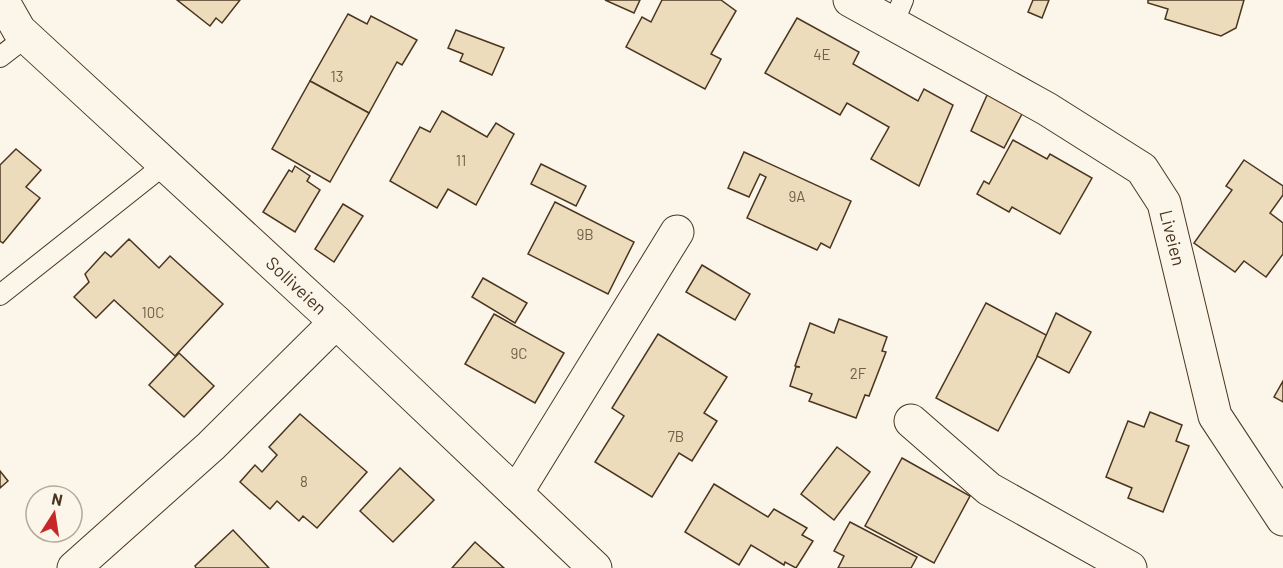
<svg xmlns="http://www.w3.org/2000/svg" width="1283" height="568" font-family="Barlow,sans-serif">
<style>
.building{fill:#ecdcbc;stroke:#4a3520;stroke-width:1.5}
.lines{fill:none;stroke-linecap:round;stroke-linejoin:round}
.service-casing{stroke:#4a3520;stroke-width:22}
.minor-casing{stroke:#4a3520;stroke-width:35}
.service{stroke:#fbf6e9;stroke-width:20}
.minor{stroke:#fbf6e9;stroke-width:33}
.labels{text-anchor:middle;stroke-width:4.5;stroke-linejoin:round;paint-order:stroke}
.number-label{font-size:15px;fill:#725f47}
.street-label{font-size:18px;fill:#4a3520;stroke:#fbf6e9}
</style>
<rect width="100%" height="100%" fill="#fbf6e9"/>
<g class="building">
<polygon points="177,0 240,0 222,23 216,18 210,26"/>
<polygon points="605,0 640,0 634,13"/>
<polygon points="662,0 721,0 736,11 711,54 721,59 705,89 626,47 642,17 651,22"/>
<polygon points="1033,0 1049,0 1042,18 1028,12"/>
<polygon points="1148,0 1244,0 1236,28 1221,36 1165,19 1168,9 1148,3"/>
<polygon points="348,14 367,24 371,16 417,40 402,65 397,62 369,113 310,81"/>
<polygon points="797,18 859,52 853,64 918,101 924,89 953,105 919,186 871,159 889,127 847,103 840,115 765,73"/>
<polygon points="456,30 504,48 492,75 460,61 463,54 448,48"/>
<polygon points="310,81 369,113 330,182 272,149"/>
<polygon points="988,93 1023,112 1004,148 971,131"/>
<polygon points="442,111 487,137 496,123 514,134 476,205 448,189 437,208 390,181 420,127 430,132"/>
<polygon points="1013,140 1047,159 1050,154 1092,178 1060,234 1012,207 1009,212 977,194 984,181 989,184"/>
<polygon points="16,149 41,170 26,187 40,198 3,243 0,241 0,165"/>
<polygon points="744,152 851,201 830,248 821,243 817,250 747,218 766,177 760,174 749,197 728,188"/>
<polygon points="1244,160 1283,186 1283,195 1270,213 1283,223 1283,254 1266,277 1244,261 1235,272 1194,243 1232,190 1226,186"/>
<polygon points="541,164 586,186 576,206 531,184"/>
<polygon points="295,166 310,176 307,181 320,190 295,232 263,212 289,170 292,172"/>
<polygon points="555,202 634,242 608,294 528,254"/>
<polygon points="343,204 363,216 334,262 315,249"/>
<polygon points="129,239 159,268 170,256 223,304 175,356 114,300 96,318 74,297 89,282 85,274 105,252 111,257"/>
<polygon points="702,265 750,294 735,320 686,292"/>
<polygon points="483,278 527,303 515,323 472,297"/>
<polygon points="986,303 1048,336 998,431 936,398"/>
<polygon points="1056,313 1091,332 1069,373 1037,356"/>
<polygon points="494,314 564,353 535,403 465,364"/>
<polygon points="839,319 887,337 882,351 886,352 869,396 865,395 856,418 809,401 812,394 790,386 796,367 800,367 795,366 810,323 834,333"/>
<polygon points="658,334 727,377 704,413 717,421 692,461 679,453 652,497 595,462 624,416 612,408"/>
<polygon points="179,353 214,386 184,417 149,385"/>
<polygon points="1283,381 1283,402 1274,397"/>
<polygon points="1150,412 1182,425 1176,441 1189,446 1163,512 1128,498 1132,488 1106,477 1128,421 1144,427"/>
<polygon points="300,414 367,472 317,528 303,516 299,521 277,501 270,509 240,482 255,465 262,472 277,455 269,447"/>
<polygon points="837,447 870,472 834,520 801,494"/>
<polygon points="902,458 970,496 934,563 865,526"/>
<polygon points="400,468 434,500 393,542 360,511"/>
<polygon points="0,471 8,481 0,488"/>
<polygon points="714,484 768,517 774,509 807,528 802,535 813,541 796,568 785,562 784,565 751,545 739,565 685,532"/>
<polygon points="850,522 917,557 911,568 838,568 844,556 834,551"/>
<polygon points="233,530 269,568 196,568 195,566"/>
<polygon points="475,542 504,568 452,568"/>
</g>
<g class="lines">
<g class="service-casing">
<g id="service">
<polyline points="893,24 903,0"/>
<polyline points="0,57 26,37"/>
<polyline points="0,295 164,165"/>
</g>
</g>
<g class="minor-casing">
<g id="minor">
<polyline points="2,0 19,30 336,322 595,568"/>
<polyline points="850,0 1047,109 1142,169 1164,203 1215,416 1283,519"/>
<polyline points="911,421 989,489 1130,568"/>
<polyline points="516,493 677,232"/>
<polyline points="74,568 211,446 336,322"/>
</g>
</g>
<use href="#service" class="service"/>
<use href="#minor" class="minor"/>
</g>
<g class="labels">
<g class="number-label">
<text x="822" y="60">4E</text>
<text x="337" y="82">13</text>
<text x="461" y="166">11</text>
<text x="797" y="202">9A</text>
<text x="585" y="240">9B</text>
<text x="153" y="318">10C</text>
<text x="519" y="359">9C</text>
<text x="858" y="379">2F</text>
<text x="676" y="442">7B</text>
<text x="304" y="487">8</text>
</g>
<g class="street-label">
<text transform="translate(1172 238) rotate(76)" y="6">Liveien</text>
<text transform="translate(296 286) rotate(43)" y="6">Solliveien</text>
</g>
</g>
<g transform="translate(54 514) rotate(12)"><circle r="28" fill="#fbf6e9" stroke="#b4a999" stroke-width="1.5"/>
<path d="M0-4.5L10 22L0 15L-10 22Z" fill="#c62828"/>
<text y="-9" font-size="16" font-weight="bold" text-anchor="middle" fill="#4a3520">N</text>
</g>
</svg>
